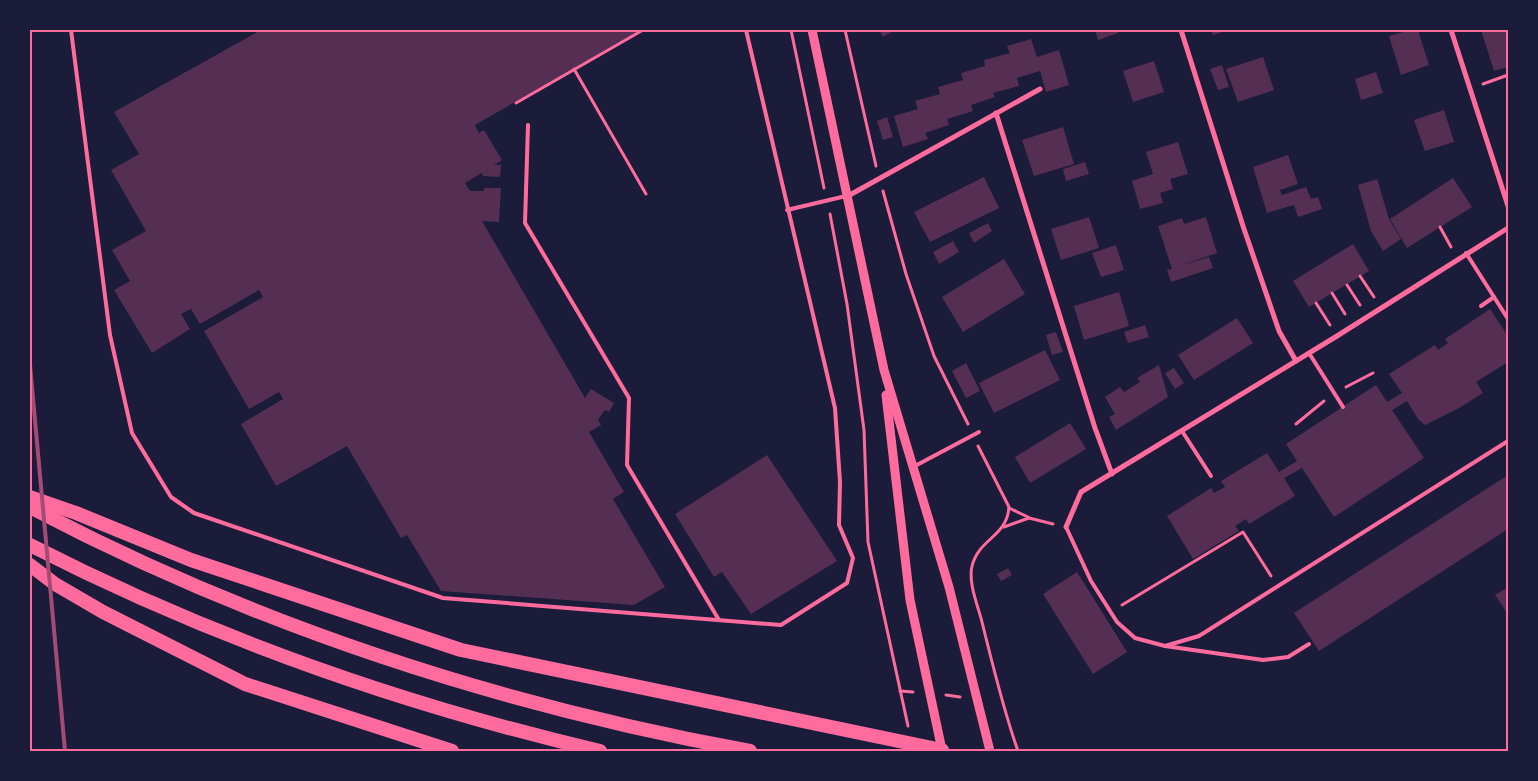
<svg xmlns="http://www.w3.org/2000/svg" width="1538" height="781" font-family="Figtree,sans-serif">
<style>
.building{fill:#542f53}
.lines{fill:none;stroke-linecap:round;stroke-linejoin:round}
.path{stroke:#ff6b9d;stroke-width:3}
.service{stroke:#ff6b9d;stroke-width:4}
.minor{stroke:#ff6b9d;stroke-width:5}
.tertiary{stroke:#ff6b9d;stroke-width:9}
.trunk{stroke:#ff6b9d;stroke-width:14}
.rail{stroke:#a44b75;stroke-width:4}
.neatline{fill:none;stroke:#ff6b9d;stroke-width:2}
</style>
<rect width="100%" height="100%" fill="#1b1b3a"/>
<g class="building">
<polygon points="261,30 641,30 475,125 479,133 484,130 502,160 494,165 501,165 500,177 483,176 482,173 465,183 470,191 484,191 484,188 501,188 499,222 482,221 585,398 591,389 614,403 609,412 605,410 598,420 601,425 589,432 624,492 613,499 665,587 634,605 441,591 407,535 401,538 347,446 276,486 241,424 283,399 279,392 249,409 204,331 263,297 259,290 200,324 191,309 181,314 190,329 152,353 114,290 130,281 112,250 146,231 111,170 139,154 114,112"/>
<polygon points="879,30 895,30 883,37"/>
<polygon points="1095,30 1117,30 1118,33 1098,40"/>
<polygon points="1211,30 1229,30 1213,35"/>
<polygon points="1410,30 1418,30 1429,65 1401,75 1389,36"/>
<polygon points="1481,30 1508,30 1508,67 1494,71"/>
<polygon points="1031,39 1037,57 1059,50 1069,85 1046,92 1040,71 1017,78 1019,86 993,93 995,97 971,105 973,111 947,119 949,125 925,133 928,139 903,147 894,116 918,109 915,101 940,94 938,87 963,80 961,73 985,66 984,60 1010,53 1007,46"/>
<polygon points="1263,57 1274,90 1238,102 1226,69"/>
<polygon points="1154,61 1164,92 1133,102 1123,71"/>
<polygon points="1222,65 1229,87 1218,90 1210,69"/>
<polygon points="1376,72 1383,93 1361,100 1355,79"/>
<polygon points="1444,110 1454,142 1425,151 1414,120"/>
<polygon points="887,117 893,137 883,140 877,121"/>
<polygon points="1063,127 1074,164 1034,176 1022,140"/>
<polygon points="1178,142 1188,174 1170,179 1173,189 1160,193 1163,203 1140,209 1132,181 1153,174 1146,152"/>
<polygon points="1288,155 1298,184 1280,190 1282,195 1306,187 1311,199 1318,197 1322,209 1298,217 1294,205 1267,213 1253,167"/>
<polygon points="1085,162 1089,174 1066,181 1063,169"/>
<polygon points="984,177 999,208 930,242 914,212"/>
<polygon points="1453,178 1472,207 1407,248 1390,219"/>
<polygon points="1377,179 1389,219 1401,239 1383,251 1371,231 1358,185"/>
<polygon points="1089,217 1099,248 1061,260 1051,229"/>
<polygon points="1206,217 1217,253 1179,266 1209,257 1213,268 1171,282 1167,270 1172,269 1158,226 1182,218 1184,224"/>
<polygon points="988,223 992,231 974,243 969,233"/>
<polygon points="953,241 959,252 939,264 933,252"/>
<polygon points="1353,244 1369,271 1309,307 1293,281"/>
<polygon points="1116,245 1124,270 1101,277 1092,253"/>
<polygon points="1004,259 1025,294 963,332 942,297"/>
<polygon points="1119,292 1129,326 1084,340 1074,306"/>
<polygon points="1490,309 1508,336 1508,362 1476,382 1483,393 1459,408 1425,425 1418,419 1407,401 1392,410 1424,458 1334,517 1302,468 1284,478 1295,496 1249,524 1246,519 1235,526 1239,531 1193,559 1167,516 1211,488 1214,493 1225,487 1221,481 1267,453 1279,472 1297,461 1286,444 1376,385 1387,402 1402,393 1389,374 1435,345 1438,350 1448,343 1445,339"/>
<polygon points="1237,318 1253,343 1194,380 1178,355"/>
<polygon points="1145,325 1149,337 1128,343 1124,332"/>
<polygon points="1056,332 1063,352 1052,355 1046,335"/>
<polygon points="1045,350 1060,380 994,413 979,383"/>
<polygon points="966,363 980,391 966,398 952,371"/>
<polygon points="1159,365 1168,397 1116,430 1109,417 1115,414 1105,397 1120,387 1124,392 1140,382 1137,378"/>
<polygon points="1174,368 1184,383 1175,389 1165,373"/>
<polygon points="1070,423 1086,449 1030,483 1015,457"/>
<polygon points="767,455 837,561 751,614 722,572 714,577 675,514"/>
<polygon points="1508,475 1508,529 1319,651 1294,613"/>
<polygon points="1008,568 1012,575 1001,581 997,574"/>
<polygon points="1077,572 1127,652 1093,674 1043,594"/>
<polygon points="1508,587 1508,614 1495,595"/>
</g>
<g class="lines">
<g class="path">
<polyline points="791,30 824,188"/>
<polyline points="845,30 876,166"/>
<polyline points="574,69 646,194"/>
<polyline points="1483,84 1508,75"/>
<polyline points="516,103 643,30"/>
<polyline points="883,191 906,274 934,356 968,424"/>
<polyline points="830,214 847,304 864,430 868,542 908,726"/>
<polyline points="1440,227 1451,247"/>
<polyline points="1360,276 1374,297"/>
<polyline points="1347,285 1360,305"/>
<polyline points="1332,293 1345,314"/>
<polyline points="1316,303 1330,325"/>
<polyline points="1346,387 1373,373"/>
<polyline points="1296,424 1324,401"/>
<path d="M 978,446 L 1009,507 C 1007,537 979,538 972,566 C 968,583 978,606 982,622 C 993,666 1003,709 1018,751"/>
<polyline points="1009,508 1028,517"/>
<polyline points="1004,527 1029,518 1053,524"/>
<polyline points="1122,605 1243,532 1271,576"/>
<polyline points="900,691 913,692"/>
<polyline points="946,695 960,697"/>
</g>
<g class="service">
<polyline points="71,30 110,335 132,433 171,497 194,513 443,598 781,625 847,583 853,558 839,525 840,482 835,408 746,30"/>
<polyline points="528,125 525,223 629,398 627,465 719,620"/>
<polyline points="787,210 846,196"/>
<polyline points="1466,253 1508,319"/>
<polyline points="1481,306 1494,297"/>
<polyline points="1309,353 1343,407"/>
<polyline points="1182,431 1211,476"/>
<polyline points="913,467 979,432"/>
<polyline points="1066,527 1091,581 1117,622 1135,638 1165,646 1263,660 1288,657 1309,644"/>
<polyline points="1165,646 1199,636 1508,441"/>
</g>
<g class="minor">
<polyline points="1181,30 1243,226 1279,331 1296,361"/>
<polyline points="1451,30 1508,206"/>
<polyline points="996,113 1095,428 1112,474"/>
<polyline points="848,196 1040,89"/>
<polyline points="1066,527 1081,492 1337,336 1508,228"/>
</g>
<g class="tertiary">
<polyline points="812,30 884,370 949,587 990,751"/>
<polyline points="886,395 910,600 942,750"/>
</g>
<g class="trunk">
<polyline points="30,497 76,513 191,560 461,650 942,750"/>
<path d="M 30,507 C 256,626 499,705 750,751"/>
<path d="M 30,545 C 210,637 403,705 600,751"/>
<polyline points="30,565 55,584 103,612 245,684 452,751"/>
</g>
<polyline class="rail" points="30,365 65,751"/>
</g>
<rect width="1538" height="781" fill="none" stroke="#1b1b3a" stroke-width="62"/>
<rect x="31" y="31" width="1476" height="719" class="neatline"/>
</svg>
